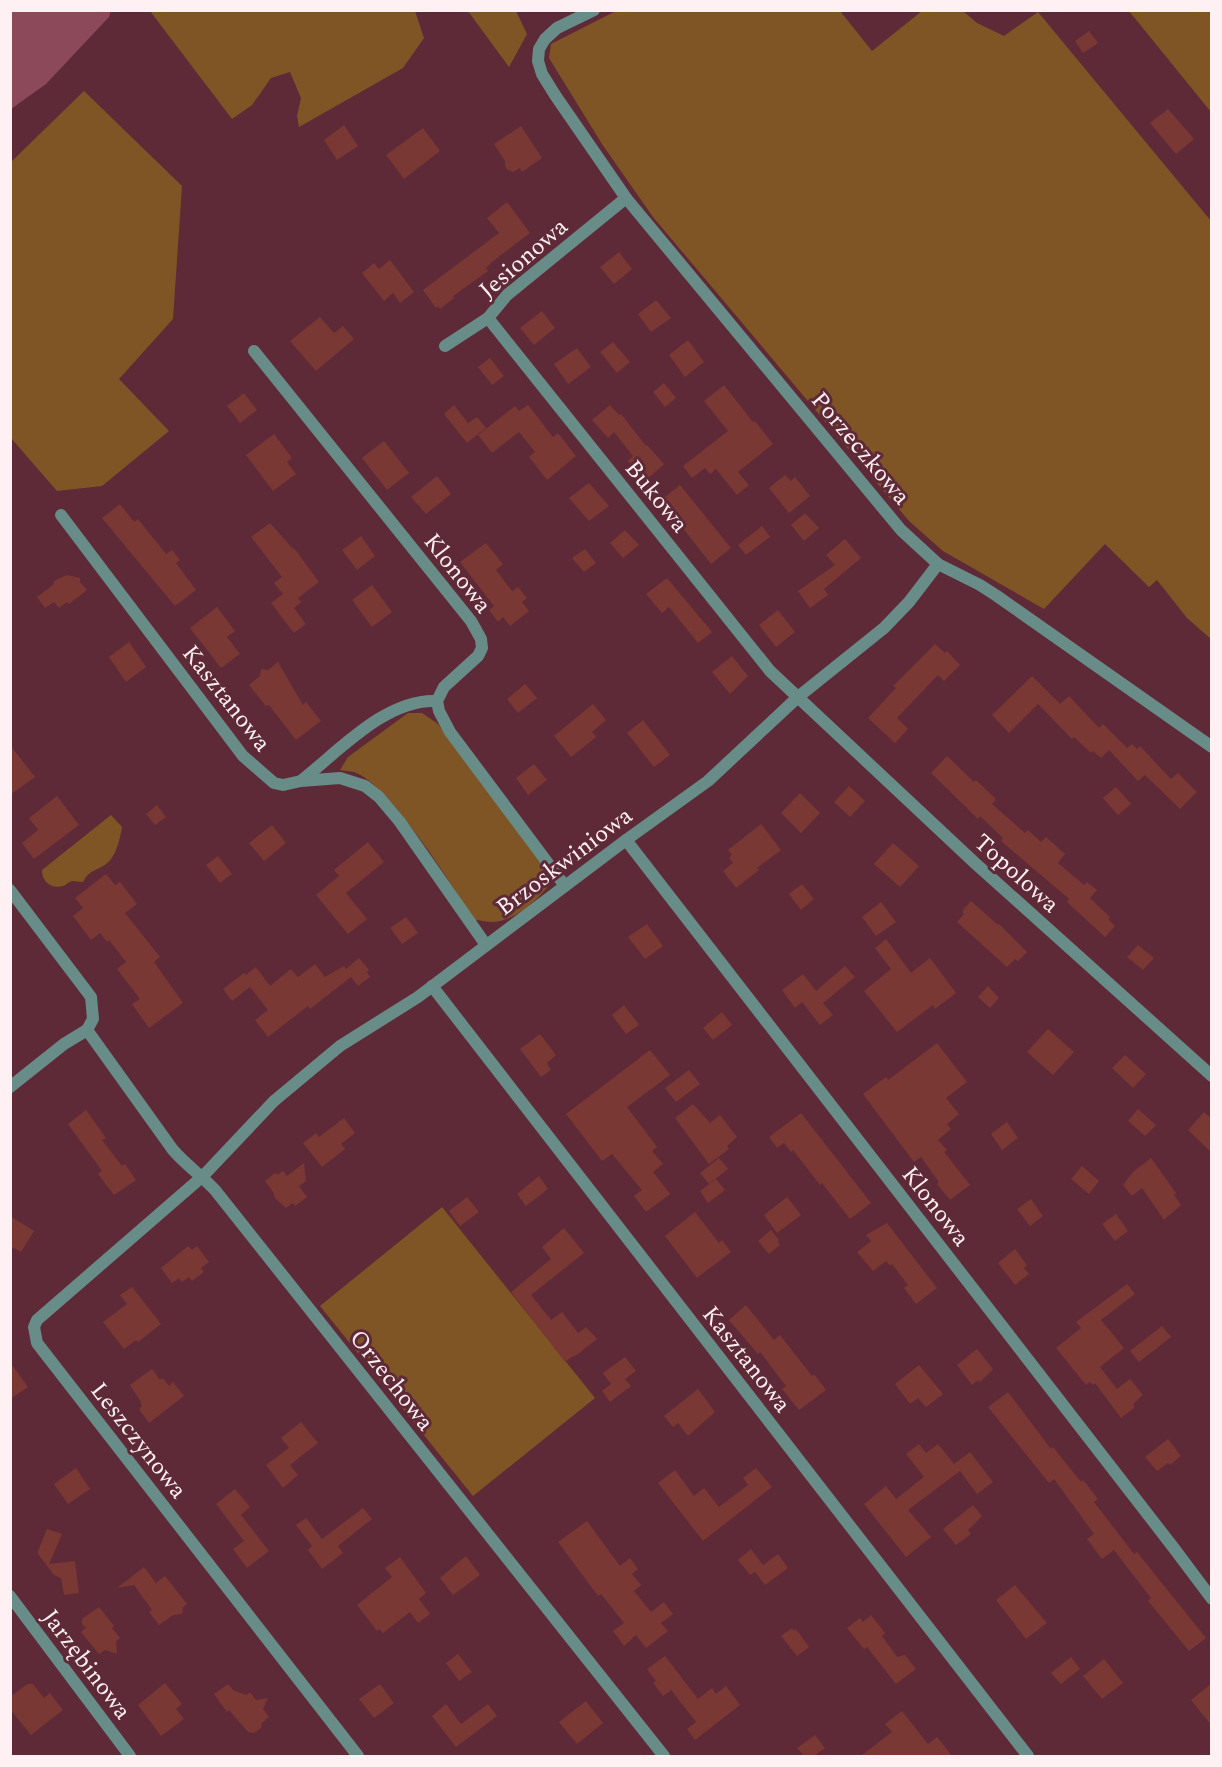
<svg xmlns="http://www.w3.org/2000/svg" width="1222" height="1767" font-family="Spectral,serif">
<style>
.green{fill:#805525}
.water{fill:#8c4959}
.building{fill:#793834}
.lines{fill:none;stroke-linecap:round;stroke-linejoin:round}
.street{stroke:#688c87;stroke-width:12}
.labels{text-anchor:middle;stroke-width:6;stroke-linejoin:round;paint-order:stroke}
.street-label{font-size:24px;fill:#fff1f3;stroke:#5e2a37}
</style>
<rect width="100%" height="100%" fill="#5e2a37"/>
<g class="green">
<polygon points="150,11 415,11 424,38 403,68 299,127 297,116 301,98 290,72 271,78 252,105 232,119"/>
<polygon points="468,11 516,11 527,34 509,67"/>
<polygon points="616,11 840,11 872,51 922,11 963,11 977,23 1004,36 1038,12 1211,221 1211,639 1187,618 1157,580 1149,587 1105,544 1044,609 943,551 909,521 653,217 602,144 549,58 551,44"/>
<polygon points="1129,11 1211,11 1211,112"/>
<polygon points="84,91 182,186 173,319 119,379 169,431 102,486 57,491 11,438 11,162"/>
<path d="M 408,713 L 422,713 L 438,724 L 550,874 L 551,883 C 536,901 517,920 493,922 C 487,922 480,920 474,920 C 453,886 389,784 354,772 C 350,771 344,771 340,770 L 348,757 Z"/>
<path d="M 111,815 L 122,827 C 120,839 116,857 106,864 C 95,872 90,869 83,882 C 81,882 73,881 72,881 C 69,882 66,885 63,886 C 51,889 42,882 42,870 Z"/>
<polygon points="442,1207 595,1398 473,1496 320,1306"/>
</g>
<polygon class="water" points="11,10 111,10 111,11 109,17 46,84 11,109"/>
<g class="building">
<polygon points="1089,31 1098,43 1083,53 1075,41"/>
<polygon points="1168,109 1194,139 1176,154 1150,123"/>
<polygon points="344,125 358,146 337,160 324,140"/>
<polygon points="521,126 542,158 522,172 520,168 513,172 508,170 505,166 505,161 494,144"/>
<polygon points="423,128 440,151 404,179 386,155"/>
<polygon points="507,202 530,233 492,262 486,268 488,271 453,296 454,298 440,309 438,306 436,308 423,290 499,233 487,218"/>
<polygon points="619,252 632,269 614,284 600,267"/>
<polygon points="390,260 414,292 400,303 393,293 384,301 362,273 374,263 379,269"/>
<polygon points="656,300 671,318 651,332 638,314"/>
<polygon points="542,311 555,328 534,345 520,328"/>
<polygon points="320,317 334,333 343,326 354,339 316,371 290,341"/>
<polygon points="688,340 704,362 685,377 669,355"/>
<polygon points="613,342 630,362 617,373 600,352"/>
<polygon points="577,348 591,367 568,384 554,364"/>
<polygon points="490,358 504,376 492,385 478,367"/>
<polygon points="664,383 676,398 665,407 653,392"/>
<polygon points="724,385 753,422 755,421 773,444 738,472 749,485 737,495 716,469 710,474 705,468 692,478 683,466 728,431 704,401"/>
<polygon points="244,393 257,410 240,423 227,406"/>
<polygon points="454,405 468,423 477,417 486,428 467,443 444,414"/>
<polygon points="528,405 553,437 558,433 576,456 547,480 529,457 535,452 519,432 492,453 478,435 515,406 519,411"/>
<polygon points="610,405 619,415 621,414 646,446 647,445 664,464 645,481 628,461 633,456 614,432 608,438 592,420"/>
<polygon points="274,434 292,458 287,462 296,474 273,491 246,455"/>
<polygon points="384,441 409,473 387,490 362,458"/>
<polygon points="785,475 791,481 795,477 810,496 789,513 769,488"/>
<polygon points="437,476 451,494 426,514 411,497"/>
<polygon points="589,483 609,506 589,521 569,498"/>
<polygon points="680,485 731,548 711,564 661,500"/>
<polygon points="120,504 134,522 138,519 166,554 172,550 180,560 176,563 196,590 175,606 102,518"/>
<polygon points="805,513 819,528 804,541 791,525"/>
<polygon points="270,523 293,549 294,548 319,582 298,598 301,602 294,608 306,624 294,633 271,603 283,594 274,583 282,577 251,537"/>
<polygon points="762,526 770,537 746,555 738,545"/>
<polygon points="625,530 639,545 623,558 610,543"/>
<polygon points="361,536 375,556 357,570 342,550"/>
<polygon points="845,539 861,558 824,589 828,595 810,608 798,591 835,565 826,555"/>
<polygon points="486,543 503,564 496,570 512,591 518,587 527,598 522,602 529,611 510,626 503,617 498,622 489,610 494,606 460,562"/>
<polygon points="585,549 596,563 584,572 572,558"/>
<polygon points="67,575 80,578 80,582 87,590 69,604 67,602 59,608 54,602 45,608 37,597 53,585 54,581"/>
<polygon points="667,578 712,632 698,643 669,607 662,613 646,594"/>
<polygon points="372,585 392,612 372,627 352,600"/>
<polygon points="217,607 235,631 227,637 240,654 221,668 190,628"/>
<polygon points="778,610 795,632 776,647 759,625"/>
<polygon points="129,642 146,667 126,682 109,657"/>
<polygon points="935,644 945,653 947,651 960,665 944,681 938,675 897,718 908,729 895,743 868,718 896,688 893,686"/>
<polygon points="732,656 748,676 730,694 712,672"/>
<polygon points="278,662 303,705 306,702 321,721 296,740 269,705 266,706 249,685 260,676 261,669 268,670"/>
<polygon points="1032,676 1060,704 1069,696 1099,728 1103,724 1127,748 1132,744 1137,749 1140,746 1171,779 1178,773 1197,792 1180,809 1145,775 1138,781 1109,750 1101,758 1093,751 1091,753 1074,737 1072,739 1038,704 1009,733 992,715"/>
<polygon points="525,684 537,698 518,713 507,699"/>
<polygon points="593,704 606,720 592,732 596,737 571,757 554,736"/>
<polygon points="643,720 670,755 654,767 627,733"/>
<polygon points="10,745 35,777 10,795"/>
<polygon points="947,756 974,782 976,780 996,799 992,804 1025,833 1028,830 1041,842 1046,837 1065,854 1058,863 1084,885 1087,882 1097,890 1090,898 1110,917 1108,919 1115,926 1105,937 1067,902 1069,899 1001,841 1003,838 980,816 978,819 931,773"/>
<polygon points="534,764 547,780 528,795 516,778"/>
<polygon points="849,786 865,801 850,817 834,802"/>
<polygon points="1116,787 1131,804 1118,815 1103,798"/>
<polygon points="800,793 820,813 801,833 781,813"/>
<polygon points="57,796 79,825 34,859 22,843 38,830 29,818"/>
<polygon points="157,805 166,817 155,825 146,814"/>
<polygon points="761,824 781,850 757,868 759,870 736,888 723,871 733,863 729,858 732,855 728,850"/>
<polygon points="272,825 286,843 264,861 249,843"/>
<polygon points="368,842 384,862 346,893 367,919 348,934 316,895 339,876 334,870"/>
<polygon points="893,843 919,866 900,887 874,864"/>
<polygon points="218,856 232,874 220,883 206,865"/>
<polygon points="106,874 115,885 120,882 137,904 125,913 160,957 154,962 183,1003 149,1028 132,1004 140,999 117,969 126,962 109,940 107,942 100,933 91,940 73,916 83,908 75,898"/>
<polygon points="802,884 814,899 801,910 789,894"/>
<polygon points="971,901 998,925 999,924 1027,952 1018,961 1015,959 1007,967 957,922 964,914 962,911"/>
<polygon points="881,902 896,922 876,936 862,917"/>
<polygon points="406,917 418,933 402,944 390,928"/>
<polygon points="647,924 663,946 645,959 628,937"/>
<polygon points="886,939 911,973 930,958 956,993 935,1009 933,1005 897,1032 864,991 891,969 875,948"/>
<polygon points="1138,945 1154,958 1143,970 1127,957"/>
<polygon points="359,958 369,970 367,972 370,977 358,986 351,977 310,1009 308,1006 268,1037 255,1020 268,1010 250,987 232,1001 223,989 244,973 246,975 256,967 270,986 291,969 298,977 315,964 325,977 344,966 346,969"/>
<polygon points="845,966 855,977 823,1003 833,1015 820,1025 802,1002 795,1008 782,990 803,974 816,991"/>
<polygon points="988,986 999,998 990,1008 978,997"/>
<polygon points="624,1005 639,1025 626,1034 612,1015"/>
<polygon points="722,1012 732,1025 713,1040 703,1028"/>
<polygon points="1048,1029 1074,1052 1053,1075 1027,1052"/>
<polygon points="540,1034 556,1055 547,1063 551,1070 541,1077 520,1049"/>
<polygon points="937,1043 967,1082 946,1098 959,1114 947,1124 951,1129 938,1140 947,1150 944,1152 970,1185 950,1200 937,1184 939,1182 921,1157 914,1162 863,1094 886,1077 888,1080"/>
<polygon points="650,1050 670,1075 627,1107 657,1147 652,1151 663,1164 653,1172 670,1194 646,1212 634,1196 642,1190 612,1154 602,1161 566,1114"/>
<polygon points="1125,1055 1146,1074 1133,1088 1112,1068"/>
<polygon points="689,1070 700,1084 676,1102 665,1088"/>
<polygon points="693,1104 710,1123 720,1115 737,1137 727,1146 729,1149 709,1164 675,1118"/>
<polygon points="1138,1109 1156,1125 1145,1136 1128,1121"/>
<polygon points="86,1110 106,1138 102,1140 122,1166 125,1164 136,1180 114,1195 98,1174 102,1171 68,1124"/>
<polygon points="1204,1112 1212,1119 1212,1153 1188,1130"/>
<polygon points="801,1113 871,1203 850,1219 822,1183 820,1185 793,1150 791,1152 784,1143 777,1148 769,1137"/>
<polygon points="344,1118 355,1133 341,1144 345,1149 322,1167 303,1143 316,1133 319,1137"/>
<polygon points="1007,1122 1018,1138 1002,1150 991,1134"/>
<polygon points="719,1158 728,1169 709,1184 700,1173"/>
<polygon points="1151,1158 1176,1193 1174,1195 1181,1205 1164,1220 1142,1188 1132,1196 1123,1185 1133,1172"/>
<polygon points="304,1163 306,1181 299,1186 307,1197 295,1206 293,1203 286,1208 275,1198 273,1192 265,1181 275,1173 277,1175 283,1171 287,1176"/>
<polygon points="1082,1166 1099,1181 1089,1194 1071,1179"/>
<polygon points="539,1176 548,1189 526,1206 517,1194"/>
<polygon points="716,1179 725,1190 708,1203 700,1191"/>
<polygon points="467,1197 479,1212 460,1226 449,1211"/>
<polygon points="787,1197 801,1215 777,1233 764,1215"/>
<polygon points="1031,1199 1043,1216 1030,1226 1017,1209"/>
<polygon points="695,1212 719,1243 722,1240 731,1252 697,1278 665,1236"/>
<polygon points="1116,1214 1128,1231 1115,1241 1102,1224"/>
<polygon points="10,1216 34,1231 21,1252 10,1246"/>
<polygon points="887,1223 937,1288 916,1304 904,1288 908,1285 892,1264 890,1266 886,1261 873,1271 857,1252 871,1241 866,1235"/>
<polygon points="564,1228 584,1253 531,1295 551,1320 562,1312 578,1333 586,1327 597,1339 574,1357 573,1356 565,1362 511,1292 551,1259 542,1247"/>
<polygon points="771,1230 779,1240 778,1242 780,1245 769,1254 758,1241"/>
<polygon points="188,1246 192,1250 197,1246 209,1262 201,1268 204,1272 192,1281 189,1277 182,1282 179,1278 172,1283 161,1268"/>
<polygon points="1015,1249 1027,1265 1024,1268 1029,1274 1015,1285 998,1263"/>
<polygon points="1127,1284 1135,1294 1101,1320 1124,1348 1100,1367 1117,1389 1130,1379 1143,1395 1133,1404 1135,1407 1121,1418 1095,1383 1093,1385 1090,1382 1086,1385 1056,1348 1081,1328 1076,1322"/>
<polygon points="132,1287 161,1324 138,1342 136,1340 124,1349 103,1322 127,1304 120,1295"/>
<polygon points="746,1305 774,1340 780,1335 812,1376 814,1374 826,1390 799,1410 782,1389 786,1386 760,1352 758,1354 729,1320"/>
<polygon points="1162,1326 1171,1337 1139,1362 1130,1351"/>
<polygon points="977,1349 993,1369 980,1382 978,1380 972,1385 957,1365"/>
<polygon points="625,1357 636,1371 625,1379 631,1386 610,1402 602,1391 611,1384 603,1373"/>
<polygon points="10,1362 28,1387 10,1399"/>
<polygon points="919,1365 943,1394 926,1407 918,1398 910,1404 895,1384"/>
<polygon points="152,1369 160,1380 163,1378 169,1386 173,1382 184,1396 149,1423 139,1409 142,1406 140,1403 141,1402 130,1385"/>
<polygon points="698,1389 715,1412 688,1436 678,1423 673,1427 664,1416"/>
<polygon points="1008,1392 1051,1449 1053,1447 1081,1482 1083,1480 1091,1490 1098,1499 1094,1502 1134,1554 1137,1552 1206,1638 1189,1651 1148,1601 1151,1598 1114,1550 1102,1559 1087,1539 1094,1534 1054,1479 1049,1483 988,1407"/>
<polygon points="301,1422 318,1443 290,1465 298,1475 283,1488 266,1465 289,1448 281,1438"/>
<polygon points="1168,1439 1181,1456 1170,1465 1168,1463 1157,1471 1145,1457"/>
<polygon points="919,1444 926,1453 938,1444 958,1469 954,1464 970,1452 993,1482 977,1494 960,1471 908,1510 931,1537 906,1557 864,1504 886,1486 896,1499 924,1477 906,1454"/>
<polygon points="76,1468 90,1489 68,1504 54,1484"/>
<polygon points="756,1468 772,1487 703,1541 658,1483 675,1470 694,1496 704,1488 719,1507 748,1485 743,1478"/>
<polygon points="235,1489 250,1507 241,1515 269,1551 247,1568 233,1549 244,1541 216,1504"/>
<polygon points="973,1505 982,1516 968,1530 971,1534 956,1545 943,1529"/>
<polygon points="363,1508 372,1519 338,1546 343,1553 322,1569 308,1550 312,1546 296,1525 306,1518 322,1539"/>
<polygon points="587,1521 620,1566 630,1558 638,1569 632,1574 641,1585 634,1591 651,1612 664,1602 673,1614 661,1623 668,1631 646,1648 636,1635 624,1646 613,1631 624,1623 601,1594 598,1596 558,1542"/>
<polygon points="47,1529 62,1534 49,1564 75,1561 79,1593 64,1595 61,1578 54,1575 38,1554 38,1551"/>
<polygon points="751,1549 763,1565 778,1554 788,1568 765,1585 755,1572 750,1575 738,1560"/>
<polygon points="466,1556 480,1575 453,1595 440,1578"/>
<polygon points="400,1557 426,1593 419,1599 430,1614 418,1623 410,1612 383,1633 379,1629 377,1631 357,1605 392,1577 385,1568"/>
<polygon points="144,1567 156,1583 165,1576 187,1604 183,1607 182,1614 173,1615 159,1625 149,1612 152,1610 134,1585 117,1588"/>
<polygon points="1015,1585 1047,1623 1026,1639 996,1600"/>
<polygon points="99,1607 114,1626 112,1628 120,1638 116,1641 117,1654 105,1650 99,1654 81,1632 86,1628 82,1624 82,1619"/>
<polygon points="871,1615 885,1633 882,1636 897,1657 905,1655 916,1669 896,1684 867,1647 864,1649 847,1628 860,1618 863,1622"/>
<polygon points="792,1628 794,1631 796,1629 809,1647 797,1656 781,1636"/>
<polygon points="458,1654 472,1672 459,1681 446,1663"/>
<polygon points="665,1656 698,1699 712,1688 716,1694 726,1686 740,1705 695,1740 687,1729 696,1722 671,1690 663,1696 653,1683 656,1681 647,1669"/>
<polygon points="1071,1657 1080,1669 1061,1684 1051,1673"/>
<polygon points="1104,1659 1123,1683 1102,1699 1083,1676"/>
<polygon points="165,1683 182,1704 176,1709 184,1719 161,1736 138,1705"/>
<polygon points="1212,1683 1212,1726 1191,1700"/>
<polygon points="27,1684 33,1684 44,1698 50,1693 63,1710 31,1735 10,1709 10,1697"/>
<polygon points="228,1684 233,1690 246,1695 250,1692 256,1700 268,1698 263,1709 269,1717 262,1723 261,1728 254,1733 248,1732 229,1710 227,1712 214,1694"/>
<polygon points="380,1684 394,1703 374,1718 359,1699"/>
<polygon points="586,1701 603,1723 577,1744 559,1722"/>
<polygon points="446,1704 461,1724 488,1704 497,1716 456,1747 432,1716"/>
<polygon points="902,1711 928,1744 937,1737 952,1756 861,1756 892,1732 885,1724"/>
<polygon points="815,1735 825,1748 814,1756 804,1756 797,1748"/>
</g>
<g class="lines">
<g class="street">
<polyline points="594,10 557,28 545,39 539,49 538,61 542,74 555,95 626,198 901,530 938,564 980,585 997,596 1212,747"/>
<polyline points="488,318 770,671 976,864 1212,1076"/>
<polyline points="445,346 488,318 507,295 626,198"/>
<polyline points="254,351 471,621 481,639 482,648 478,656 444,687 437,701 439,711 450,732 565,886"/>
<polyline points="61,515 243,756 274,783 283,785 301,781 340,778 365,786 379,797 400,822 486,945"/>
<path d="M 302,780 C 340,750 387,698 437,701"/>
<polyline points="626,840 1173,1547 1212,1599"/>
<path d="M 10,890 L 91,997 L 93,1019 L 87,1030 L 173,1150 C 186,1165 202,1176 215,1190 L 664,1756"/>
<polyline points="432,986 1028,1756"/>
<polyline points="10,1087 64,1044 87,1030"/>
<polyline points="10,1596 130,1756"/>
<polyline points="358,1756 37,1343 34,1327 37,1320 203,1176 274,1101 340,1046 418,997 626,840 708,781 798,697 884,628 909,602 938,564"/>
</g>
</g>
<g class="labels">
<g class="street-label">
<text transform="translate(523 258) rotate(-41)" y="8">Jesionowa</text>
<text transform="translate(861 448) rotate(50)" y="8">Porzeczkowa</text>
<text transform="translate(657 496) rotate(51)" y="8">Bukowa</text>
<text transform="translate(458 573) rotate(52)" y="8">Klonowa</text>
<text transform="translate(227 698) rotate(52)" y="8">Kasztanowa</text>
<text transform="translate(564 861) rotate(-37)" y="8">Brzoskwiniowa</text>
<text transform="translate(1017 873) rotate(42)" y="8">Topolowa</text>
<text transform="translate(936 1206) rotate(52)" y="8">Klonowa</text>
<text transform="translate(747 1359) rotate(52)" y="8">Kasztanowa</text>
<text transform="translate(392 1380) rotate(52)" y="8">Orzechowa</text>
<text transform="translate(139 1440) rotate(52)" y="8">Leszczynowa</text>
<text transform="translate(87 1664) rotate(53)" y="8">Jarzębinowa</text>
</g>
</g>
<rect width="1222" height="1767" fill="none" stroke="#fff1f3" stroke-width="24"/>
</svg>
